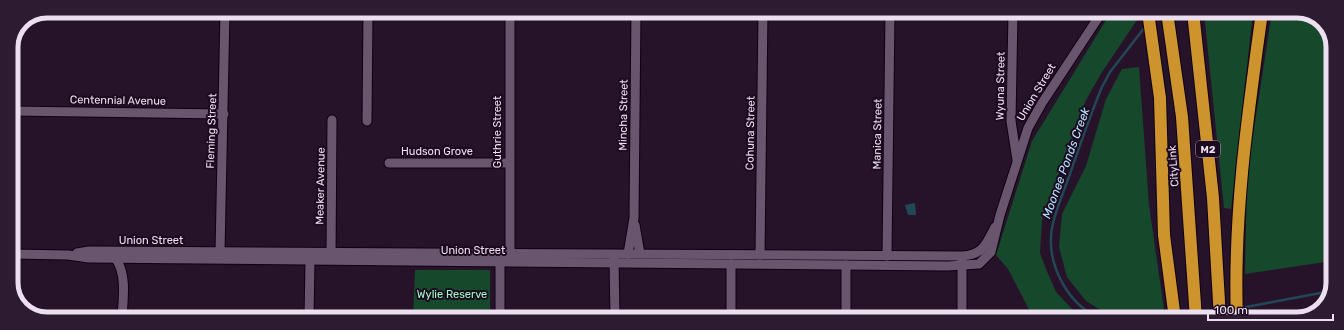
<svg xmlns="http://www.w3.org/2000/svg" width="1344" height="330" font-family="Rubik,sans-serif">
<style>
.green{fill:#16482c}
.water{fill:#224857}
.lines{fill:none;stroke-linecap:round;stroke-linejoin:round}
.stream{stroke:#224857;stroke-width:2.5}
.minor-casing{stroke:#0e0112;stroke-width:11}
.motorway-casing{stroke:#0e0112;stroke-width:14}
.minor{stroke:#6a556f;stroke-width:9}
.motorway{stroke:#cd942e;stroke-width:12}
.labels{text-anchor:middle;stroke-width:4;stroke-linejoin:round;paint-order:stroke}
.shield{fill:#1c0a20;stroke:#ae9fb1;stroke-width:1}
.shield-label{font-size:10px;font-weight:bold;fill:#ecdfef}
.street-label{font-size:11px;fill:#ecdfef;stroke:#1c0a20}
.park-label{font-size:11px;fill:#9dfdc0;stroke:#1c0a20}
.water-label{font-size:12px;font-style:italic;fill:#b4e8ff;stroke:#1c0a20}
.rim{fill:none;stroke:#ecdfef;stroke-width:5}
</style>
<rect width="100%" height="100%" fill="#26132a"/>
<g class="green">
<polygon points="1111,12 1140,12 1141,14 1102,72 1086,100 1042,220 1040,253 1046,269 1056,292 1074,311 1086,319 1034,319 1008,269 996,255 1032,141"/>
<polygon points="1204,12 1253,12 1231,209 1224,208"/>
<polygon points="1272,12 1304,12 1324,23 1333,43 1332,261 1245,274 1247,175"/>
<polygon points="1139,67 1149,205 1165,317 1121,319 1107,314 1086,301 1067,277 1059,247 1062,214 1086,166 1106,99 1122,69"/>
<polygon points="415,270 490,270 490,319 413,318"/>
</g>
<polygon class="water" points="915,203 916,215 908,215 905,205"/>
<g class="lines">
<g class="stream">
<polyline points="1153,16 1157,12"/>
<polyline points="1241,308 1331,291"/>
<polyline points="1200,315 1217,312"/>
<path d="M 1102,319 C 1066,305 1044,260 1053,223 C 1058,203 1067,184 1073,165 C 1082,139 1091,113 1102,87 L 1110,72 L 1145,27"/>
<polyline points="1178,319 1193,316"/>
</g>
<g class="minor-casing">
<g id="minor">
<polyline points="1013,12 1011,121 1017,160"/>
<polyline points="11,111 224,114"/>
<polyline points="367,121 368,11"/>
<polyline points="389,163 509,163"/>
<polyline points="635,225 640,254"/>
<polyline points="220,252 225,11"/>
<path d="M 77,253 L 89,251 L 962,256 C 983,255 986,244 995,227"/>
<polyline points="510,253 510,11"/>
<polyline points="11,254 68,255 89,258 948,266 979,264 991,252 1000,215 1028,128 1042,103 1102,12"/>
<polyline points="628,254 634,218 636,11"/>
<polyline points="760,255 763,11"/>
<polyline points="887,256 890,12"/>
<polyline points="331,258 332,120"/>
<polyline points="614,258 615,319"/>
<path d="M 116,259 C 127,275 123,299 122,318"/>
<polyline points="962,260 962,319"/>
<polyline points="731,264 731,319"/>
<polyline points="846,265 846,319"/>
<polyline points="309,318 310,261"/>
<polyline points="500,319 500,262"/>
</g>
</g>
<g class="motorway-casing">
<g id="motorway">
<polyline points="1148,12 1160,98 1164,235 1175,319"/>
<polyline points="1167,12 1182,117 1196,319"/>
<polyline points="1193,12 1213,198 1220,319"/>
<path d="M 1237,319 C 1233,216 1248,113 1262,12"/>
</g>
</g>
<use href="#minor" class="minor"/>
<use href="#motorway" class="motorway"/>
</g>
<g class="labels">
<rect class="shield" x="1196" y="141" width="24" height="16" rx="3"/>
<g class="shield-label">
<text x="1208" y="153">M2</text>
</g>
<g class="street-label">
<text transform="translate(1000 86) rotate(-89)" y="4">Wyuna Street</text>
<text transform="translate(1036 92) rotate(-59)" y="4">Union Street</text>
<text transform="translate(118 100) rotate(1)" y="4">Centennial Avenue</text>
<text transform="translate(623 115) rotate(-89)" y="4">Mincha Street</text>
<text transform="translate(211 131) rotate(-88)" y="4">Fleming Street</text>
<text transform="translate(497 132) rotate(-90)" y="4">Guthrie Street</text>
<text transform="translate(750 133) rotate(-89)" y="4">Cohuna Street</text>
<text transform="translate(877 134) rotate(-89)" y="4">Manica Street</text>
<text x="437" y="155">Hudson Grove</text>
<text transform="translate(1173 166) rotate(-94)" y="4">CityLink</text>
<text transform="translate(320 186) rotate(-89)" y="4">Meaker Avenue</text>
<text x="151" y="244">Union Street</text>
<text x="473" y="254">Union Street</text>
</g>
<g class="park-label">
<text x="452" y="298">Wylie Reserve</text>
</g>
<g class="water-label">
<text transform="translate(1066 163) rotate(-70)" y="4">Moonee Ponds Creek</text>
</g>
</g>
<path d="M0 0H1344V330H0ZM47 18H1297A29 29 0 0 1 1326 47V283A29 29 0 0 1 1297 312H47A29 29 0 0 1 18 283V47A29 29 0 0 1 47 18Z" fill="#2d1b31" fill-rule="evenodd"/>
<path class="rim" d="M47 18H1297A29 29 0 0 1 1326 47V283A29 29 0 0 1 1297 312H47A29 29 0 0 1 18 283V47A29 29 0 0 1 47 18Z"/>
<path d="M1208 314v6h125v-6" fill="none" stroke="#ecdfef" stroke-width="2"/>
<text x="1214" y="314" font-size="12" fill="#ecdfef" stroke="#1c0a20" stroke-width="3" paint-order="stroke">100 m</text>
</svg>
